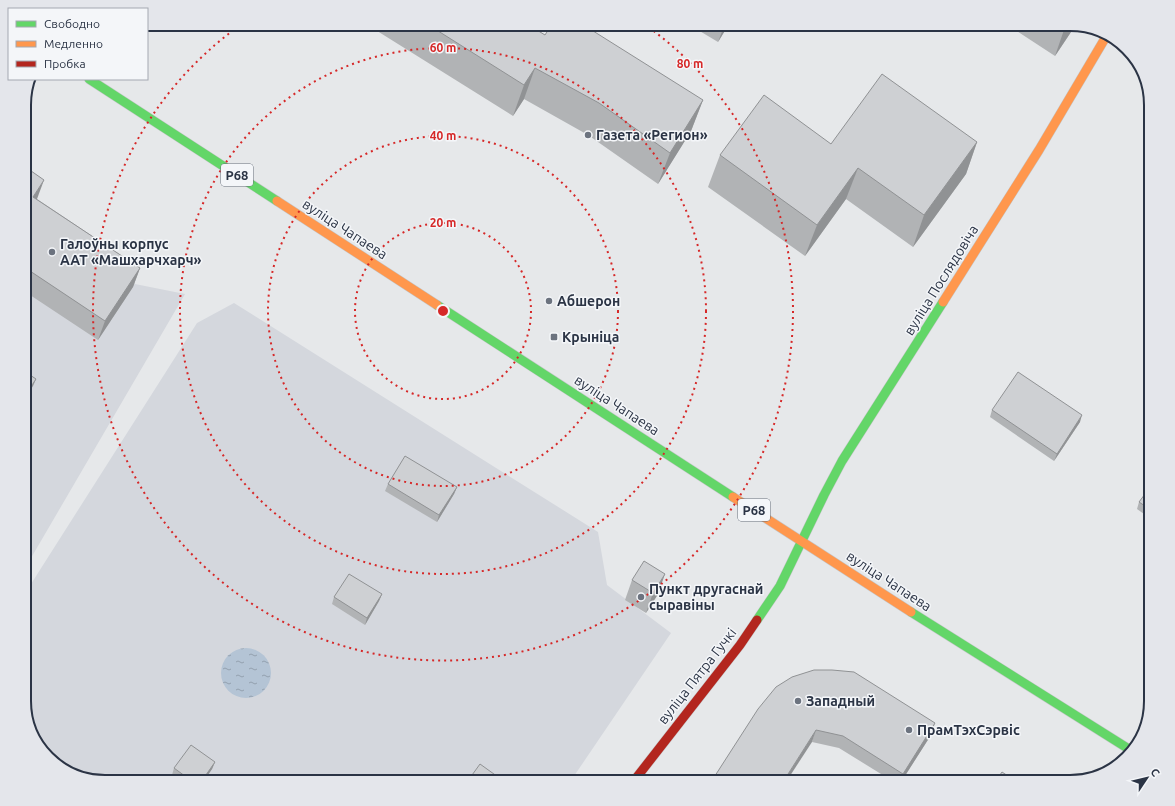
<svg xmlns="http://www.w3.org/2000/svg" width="1175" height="806" font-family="Ubuntu,sans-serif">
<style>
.built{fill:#d4d7dd}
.water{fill:url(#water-ripples)}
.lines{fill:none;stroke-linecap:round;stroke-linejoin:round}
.fast-casing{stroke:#c4c6c8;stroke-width:10}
.slow-casing{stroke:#c4c6c8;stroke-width:10}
.jam-casing{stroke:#c4c6c8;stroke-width:10}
.fast{stroke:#63d668;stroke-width:9}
.slow{stroke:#ff974d;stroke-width:9}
.jam{stroke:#b3261e;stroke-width:9}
.wall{fill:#b1b3b5}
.shaded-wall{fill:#909294}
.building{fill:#ced0d3;stroke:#909294}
.ring{fill:none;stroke:#d62828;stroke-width:2;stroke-dasharray:2 4}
.poi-dot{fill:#6c737f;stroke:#f4f6f9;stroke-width:1.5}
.labels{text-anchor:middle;stroke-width:3;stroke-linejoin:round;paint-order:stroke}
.shield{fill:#f4f6f9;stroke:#676e7b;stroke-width:1}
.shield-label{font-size:13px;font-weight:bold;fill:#2b3445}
.poi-label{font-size:14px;font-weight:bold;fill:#2b3445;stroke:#f4f6f9;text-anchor:start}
.street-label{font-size:14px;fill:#2b3445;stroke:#f4f6f9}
.rim{fill:none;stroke:#2b3445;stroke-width:2}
.centre{fill:#d62828;stroke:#f4f6f9;stroke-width:2}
.ring-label{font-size:12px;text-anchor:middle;font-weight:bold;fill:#d62828;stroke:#f4f6f9;stroke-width:3;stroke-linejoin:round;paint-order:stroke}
</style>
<defs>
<pattern id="water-ripples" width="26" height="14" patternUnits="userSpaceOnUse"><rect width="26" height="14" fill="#b4c4d5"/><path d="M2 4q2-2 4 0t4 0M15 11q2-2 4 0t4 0" fill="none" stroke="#93a0af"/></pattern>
</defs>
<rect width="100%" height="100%" fill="#e6e8ea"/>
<g class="built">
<polygon points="24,212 135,284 185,294 24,570"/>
<polygon points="234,303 598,532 607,585 671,633 570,782 105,782 60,768 35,741 24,706 24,595 197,323"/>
</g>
<circle class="water" cx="246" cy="673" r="25"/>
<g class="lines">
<g class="fast-casing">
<g id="fast">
<polyline points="89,79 277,201"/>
<polyline points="437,305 733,497"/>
<polyline points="911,612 1132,751"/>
<polyline points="757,620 780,586 824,495 842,461 943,302"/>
</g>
</g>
<g class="slow-casing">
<g id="slow">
<polyline points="277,201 437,305"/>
<polyline points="943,302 1039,150 1107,35"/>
<polyline points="733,497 911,612"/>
</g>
</g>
<g class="jam-casing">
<polyline id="jam" points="633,782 740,645 757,620"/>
</g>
<use href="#fast" class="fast"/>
<use href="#slow" class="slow"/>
<use href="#jam" class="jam"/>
</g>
<g class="wall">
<polygon points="366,24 527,24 545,35 703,100 691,131 658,184 588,135 524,99 513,116"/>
<polygon points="688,24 729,24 718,42"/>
<polygon points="1006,24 1070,24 1075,26 1055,56"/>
<polygon points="977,142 966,174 913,247 846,199 805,256 708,187 720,155 831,144"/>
<polygon points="24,166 37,199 140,268 133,287 98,340 24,291"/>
<polygon points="992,410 1080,422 1054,461 990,417"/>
<polygon points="388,484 457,487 454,494 437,522 385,491"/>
<polygon points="1151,486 1151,519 1137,509 1139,502"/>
<polygon points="632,580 658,594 646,613 625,600"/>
<polygon points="382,594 379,601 365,625 332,604 334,597"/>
<polygon points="832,670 931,735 901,782 894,782 839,748 812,742"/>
<polygon points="215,762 212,769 203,782 181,782 172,775 174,768"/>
</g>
<g class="shaded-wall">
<polygon points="726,24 729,24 718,42 723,29"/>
<polygon points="1066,24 1070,24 1075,26 1055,56"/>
<polygon points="535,68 524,99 513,116 524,85"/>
<polygon points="703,100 691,131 658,184 670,153"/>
<polygon points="977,142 966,174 913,247 924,215"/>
<polygon points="858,168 846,199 805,256 817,225"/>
<polygon points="44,180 37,199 26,216 33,197"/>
<polygon points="140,268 133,287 98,340 105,321"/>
<polygon points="36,379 33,386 24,400 24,397"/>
<polygon points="1082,415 1080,422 1054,461 1057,454"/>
<polygon points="457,487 454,494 437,522 439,515"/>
<polygon points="665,574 658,594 646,613 653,593"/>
<polygon points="382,594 379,601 365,625 367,618"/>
<polygon points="935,723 931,735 901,782 900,782 903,774"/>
<polygon points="816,730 812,742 786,782 783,782"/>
<polygon points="215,762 212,769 203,782 201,782"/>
</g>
<g class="building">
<polygon points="427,24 527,24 545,35 552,24 582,24 703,100 670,153 599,103 535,68 524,85"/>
<polygon points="715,24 726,24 723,29"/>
<polygon points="882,74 977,142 924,215 858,168 817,225 720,155 764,95 831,144"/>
<polygon points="24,166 44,180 33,197 140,268 105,321 24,267"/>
<polygon points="24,371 36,379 24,397"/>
<polygon points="1018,372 1082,415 1057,454 992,410"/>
<polygon points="405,456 457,487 439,515 388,484"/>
<polygon points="1151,486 1151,510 1139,502"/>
<polygon points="644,561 665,574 653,593 632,580"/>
<polygon points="349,574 382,594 367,618 334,597"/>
<polygon points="814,670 832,670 854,672 935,723 903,774 843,736 816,730 783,782 711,782 758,709 776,687 792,677"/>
<polygon points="191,745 215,762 201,782 193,782 174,768"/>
<polygon points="480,764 505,782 467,782"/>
<polygon points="1002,772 1017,782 995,782"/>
<polygon points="400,776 408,782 396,782"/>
</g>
<g class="ring">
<circle cx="443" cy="311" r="88"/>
<circle cx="443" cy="311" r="175"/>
<circle cx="443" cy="311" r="263"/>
<path d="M644 24A350 350 0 1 1 242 24"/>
</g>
<g class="poi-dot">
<circle cx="588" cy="135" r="4"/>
<circle cx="52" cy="252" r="4"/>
<circle cx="549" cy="301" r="4"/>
<rect x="550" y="333" width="8" height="8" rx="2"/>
<circle cx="641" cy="597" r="4"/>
<circle cx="798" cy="701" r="4"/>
<circle cx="909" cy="730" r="4"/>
</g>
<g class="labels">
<g class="shield">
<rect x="221" y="164" width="32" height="22" rx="3"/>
<rect x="738" y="499" width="32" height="22" rx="3"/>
</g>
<g class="shield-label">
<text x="237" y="180">Р68</text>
<text x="754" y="515">Р68</text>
</g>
<g class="poi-label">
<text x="596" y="140">Газета «Регион»</text>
<text x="60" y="249">Галоўны корпус<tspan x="60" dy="16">ААТ «Машхарчхарч»</tspan></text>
<text x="557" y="306">Абшерон</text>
<text x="562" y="342">Крыніца</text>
<text x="649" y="594">Пункт другаснай<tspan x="649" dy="16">сыравіны</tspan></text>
<text x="806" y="706">Западный</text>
<text x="917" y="735">ПрамТэхСэрвіс</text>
</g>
<g class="street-label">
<text transform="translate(345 229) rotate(33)" y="5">вуліца Чапаева</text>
<text transform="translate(941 280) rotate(-58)" y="5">вуліца Послядовіча</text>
<text transform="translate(617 405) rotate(33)" y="5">вуліца Чапаева</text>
<text transform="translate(889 581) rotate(33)" y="5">вуліца Чапаева</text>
<text transform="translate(697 676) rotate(-52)" y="5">вуліца Пятра Гучкі</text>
</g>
</g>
<path d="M0 0H1175V806H0ZM105 31H1070A74 74 0 0 1 1144 105V701A74 74 0 0 1 1070 775H105A74 74 0 0 1 31 701V105A74 74 0 0 1 105 31Z" fill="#e4e6eb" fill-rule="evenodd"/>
<path class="rim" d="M105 31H1070A74 74 0 0 1 1144 105V701A74 74 0 0 1 1070 775H105A74 74 0 0 1 31 701V105A74 74 0 0 1 105 31Z"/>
<circle cx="443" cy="311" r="6" class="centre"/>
<g class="ring-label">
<text x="443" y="52">60 m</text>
<text x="690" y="68">80 m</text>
<text x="443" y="140">40 m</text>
<text x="443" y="227">20 m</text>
</g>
<rect x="8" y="8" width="140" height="72" fill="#f4f6f9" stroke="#a4a8b1"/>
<rect x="16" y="21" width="20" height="6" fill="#63d668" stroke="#a4a8b1"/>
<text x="44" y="28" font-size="12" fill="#2b3445">Свободно</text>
<rect x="16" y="41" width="20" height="6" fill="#ff974d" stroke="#a4a8b1"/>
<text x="44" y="48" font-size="12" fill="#2b3445">Медленно</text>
<rect x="16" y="61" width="20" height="6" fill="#b3261e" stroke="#a4a8b1"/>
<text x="44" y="68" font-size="12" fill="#2b3445">Пробка</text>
<g transform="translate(1147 778) rotate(55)" stroke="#f4f6f9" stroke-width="3" paint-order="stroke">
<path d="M0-3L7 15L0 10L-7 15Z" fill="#2b3445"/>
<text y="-6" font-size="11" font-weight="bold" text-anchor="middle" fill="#2b3445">С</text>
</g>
</svg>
